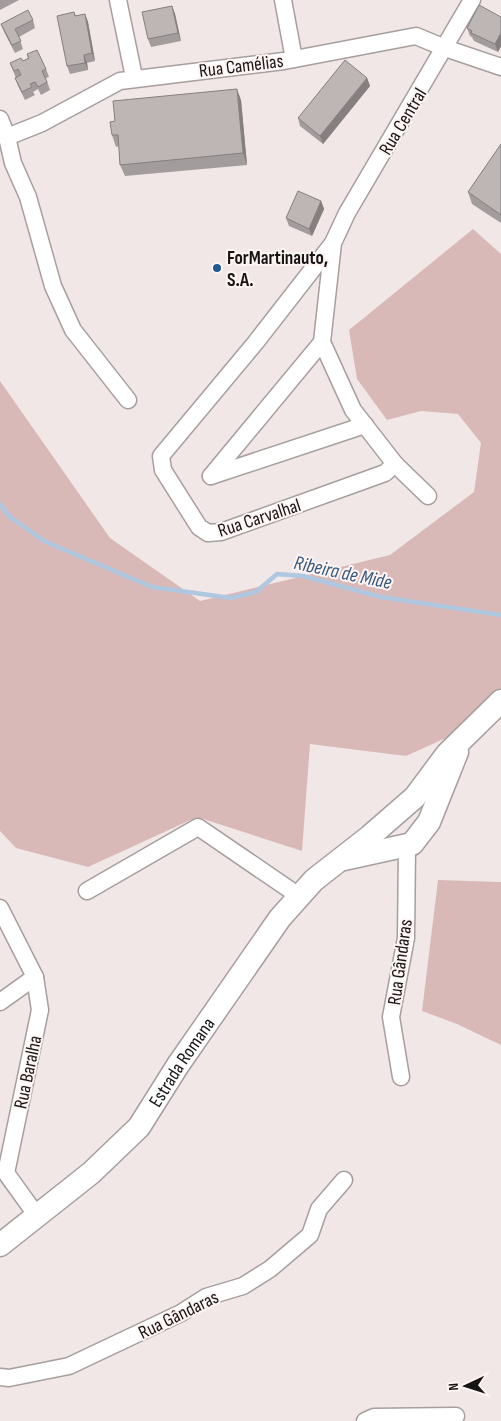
<svg xmlns="http://www.w3.org/2000/svg" width="501" height="1421" font-family="'Sofia Sans Condensed',sans-serif">
<style>
.green{fill:#d9b9b8}
.lines{fill:none;stroke-linecap:round;stroke-linejoin:round}
.stream{stroke:#afc7df;stroke-width:4.5}
.street-casing{stroke:#a79e9e;stroke-width:19}
.secondary-casing{stroke:#a79e9e;stroke-width:25}
.street{stroke:#fff;stroke-width:16}
.secondary{stroke:#fff;stroke-width:22}
.wall{fill:#a39c9c}
.shaded-wall{fill:#857f7f}
.building{fill:#beb5b5;stroke:#857f7f}
.poi-dot{fill:#1e5a91;stroke:#fef4f4;stroke-width:2}
.labels{text-anchor:middle;stroke-width:4;stroke-linejoin:round;paint-order:stroke}
.street-label{font-size:19px;fill:#171414;stroke:#fef4f4}
.poi-label{font-size:19px;font-weight:bold;fill:#171414;stroke:#fef4f4;text-anchor:start}
.water-label{font-size:20px;font-style:italic;fill:#365a7f;stroke:#fef4f4}
</style>
<rect width="100%" height="100%" fill="#f1e7e7"/>
<g class="green">
<polygon points="473,229 501,254 501,713 406,756 310,744 302,851 197,817 88,867 16,848 0,831 0,381 110,538 200,601 390,555 474,492 481,443 458,414 421,411 387,420 357,379 349,330"/>
<polygon points="438,880 501,882 501,1045 457,1024 422,1011"/>
</g>
<g class="lines">
<polyline class="stream" points="0,504 9,516 44,541 152,587 231,598 256,592 277,574 303,576 381,597 501,615"/>
<g class="street-casing">
<g id="street">
<polyline points="118,0 134,77"/>
<polyline points="283,0 294,59"/>
<polyline points="0,119 7,137 42,123 120,81 284,61 416,36 445,48 501,67"/>
<polyline points="7,137 13,163 28,197 53,286 73,330 128,400"/>
<polyline points="333,243 322,342 353,410 395,464 385,473 221,532 208,533 199,527 163,470 161,456 256,342 333,243 347,213 472,0"/>
<polyline points="395,464 428,496"/>
<polyline points="211,476 322,342"/>
<polyline points="211,476 365,425"/>
<polyline points="87,891 198,827 299,896"/>
<polyline points="0,908 35,977 40,1010 6,1173 37,1216"/>
<polyline points="0,1002 35,977"/>
<polyline points="401,1077 391,1017 406,938 407,846"/>
<polyline points="0,1377 9,1378 69,1366 181,1313 206,1297 243,1286 270,1269 310,1235 319,1209 344,1180"/>
<polyline points="365,1421 374,1417 456,1416"/>
</g>
</g>
<g class="secondary-casing">
<g id="secondary">
<polyline points="344,859 412,844 429,822 457,752"/>
<path id="s1" d="M 0,1245 L 91,1173 L 139,1127 L 178,1065 L 280,918 L 314,880 L 369,837 L 415,797 L 447,754 L 501,701"/>
</g>
</g>
<use href="#street" class="street"/>
<use href="#secondary" class="secondary"/>
</g>
<g class="wall">
<polygon points="0,0 19,0 0,10"/>
<polygon points="172,6 175,14 181,41 151,47 148,39"/>
<polygon points="74,12 76,16 85,14 88,22 95,61 87,63 88,70 70,74 67,66"/>
<polygon points="501,17 501,46 498,52 474,41 472,37 470,36 467,28"/>
<polygon points="33,20 35,28 19,37 23,49 15,53 4,32 1,24"/>
<polygon points="27,54 46,69 49,77 46,78 50,90 41,95 38,89 33,92 35,95 25,100 18,86 15,78 16,78 10,63 23,61 28,59"/>
<polygon points="367,78 370,86 323,144 300,126 298,118"/>
<polygon points="241,100 247,165 125,176 120,165 119,146 116,147 112,135 115,121"/>
<polygon points="501,144 501,223 472,204 468,192"/>
<polygon points="321,201 324,209 312,236 289,226 286,218"/>
</g>
<g class="shaded-wall">
<polygon points="172,6 175,14 181,41 178,33"/>
<polygon points="85,14 88,22 95,61 92,53"/>
<polygon points="501,33 501,46 498,52 495,44"/>
<polygon points="84,55 87,63 88,70 85,63"/>
<polygon points="367,78 370,86 323,144 320,136"/>
<polygon points="237,89 241,100 247,165 243,153"/>
<polygon points="321,201 324,209 312,236 309,229"/>
</g>
<g class="building">
<polygon points="479,5 501,17 501,33 495,44 471,33 472,31 467,28"/>
<polygon points="172,6 178,33 148,39 142,12"/>
<polygon points="28,10 33,20 15,29 21,41 12,45 1,24"/>
<polygon points="74,12 75,16 85,14 92,53 84,55 85,63 67,66 57,16"/>
<polygon points="37,50 46,69 42,71 47,82 38,87 35,82 30,84 32,87 22,92 15,78 21,75 18,69 14,71 10,63 21,58 23,61 29,58 27,54"/>
<polygon points="345,60 367,78 320,136 298,118"/>
<polygon points="237,89 243,153 120,165 118,135 112,135 110,122 115,121 113,101"/>
<polygon points="501,144 501,215 468,192"/>
<polygon points="298,191 321,201 309,229 286,218"/>
</g>
<circle class="poi-dot" cx="217" cy="268" r="5"/>
<g class="labels">
<g class="street-label">
<text transform="translate(241 65) rotate(-7)" y="7">Rua Camélias</text>
<text transform="translate(402 121) rotate(-59)" y="7">Rua Central</text>
<text transform="translate(259 517) rotate(-18)" y="7">Rua Carvalhal</text>
<text transform="translate(399 962) rotate(-82)" y="7">Rua Gândaras</text>
<text dy="7" stroke="none"><textPath href="#s1" startOffset="260">Estrada Romana</textPath></text>
<text transform="translate(27 1072) rotate(-78)" y="7">Rua Baralha</text>
<text transform="translate(178 1314) rotate(-26)" y="7">Rua Gândaras</text>
</g>
<g class="poi-label">
<text x="227" y="264">ForMartinauto,<tspan x="227" dy="22">S.A.</tspan></text>
</g>
<g class="water-label">
<text transform="translate(343 572) rotate(12)" y="7">Ribeira de Mide</text>
</g>
</g>
<g transform="translate(466 1386) rotate(266)" stroke="#fef4f4" stroke-width="4" paint-order="stroke">
<path d="M0-4L9 19L0 12L-9 19Z" fill="#171414"/>
<text y="-8" font-size="14" font-weight="bold" text-anchor="middle" fill="#171414">N</text>
</g>
</svg>
